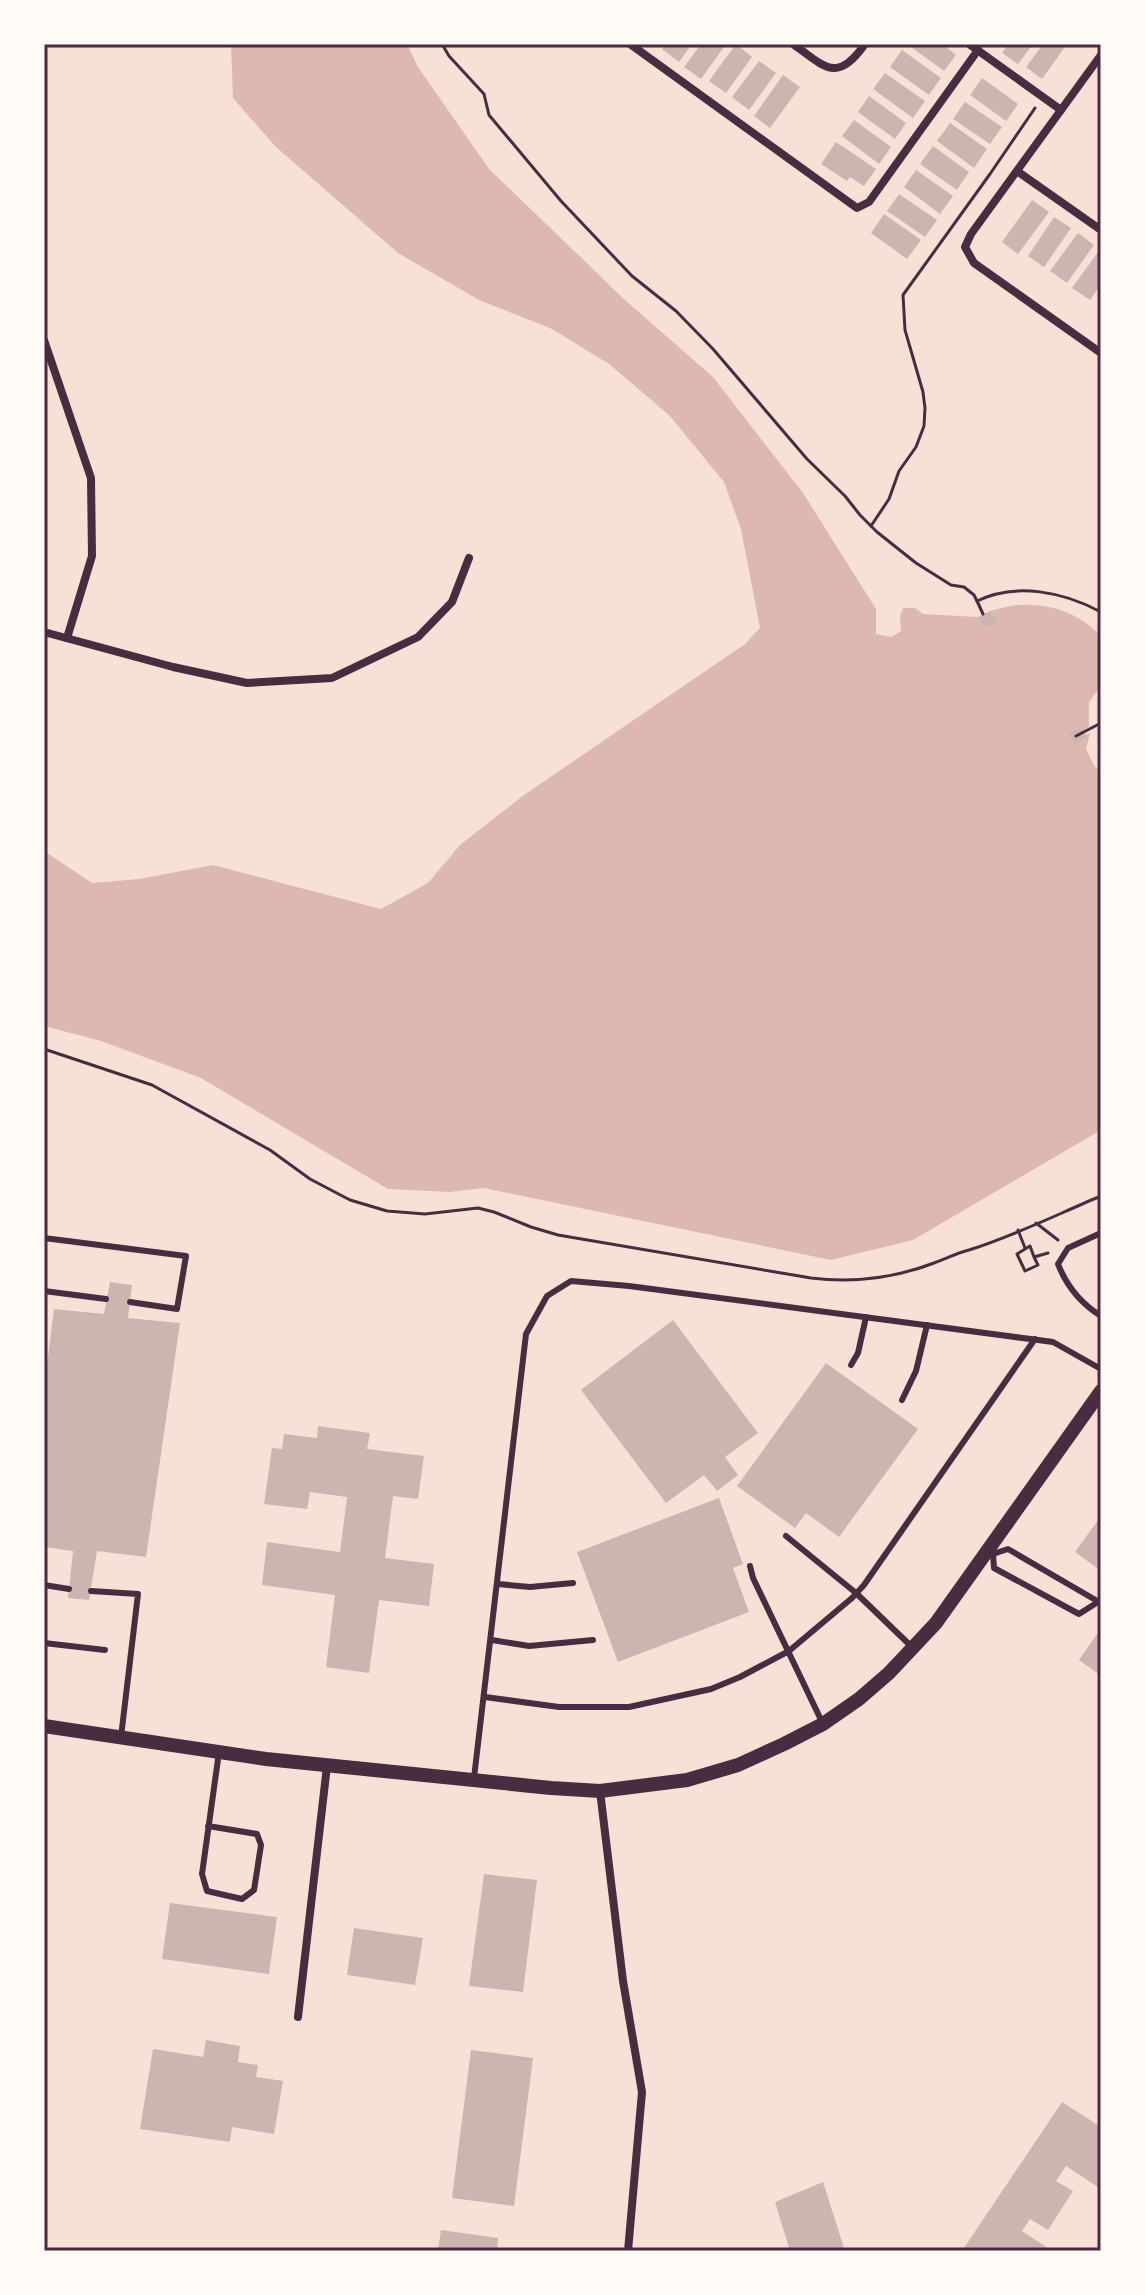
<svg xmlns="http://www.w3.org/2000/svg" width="1145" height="2295" font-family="Lato,sans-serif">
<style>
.water{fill:#dcb8b0}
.building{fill:#ccb4b1}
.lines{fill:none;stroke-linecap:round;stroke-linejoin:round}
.path{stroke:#4a2c40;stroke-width:3}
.service{stroke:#4a2c40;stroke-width:6}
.minor{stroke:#4a2c40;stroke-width:8}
.tertiary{stroke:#4a2c40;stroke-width:14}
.neatline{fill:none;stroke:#4a2c40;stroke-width:3}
</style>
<rect width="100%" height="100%" fill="#f7e1d7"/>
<path class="water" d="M 231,44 L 407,44 L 418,67 L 489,169 L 625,300 L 713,377 L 803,493 L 876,609 L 876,634 L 891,637 L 901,631 L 900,616 L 903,608 L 915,608 L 923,614 L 978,617 L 985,629 L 996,623 L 990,611 C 1000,609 1011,605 1021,605 C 1051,603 1080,614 1101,636 L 1101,686 L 1089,702 L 1089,726 L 1083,731 L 1079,727 L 1068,733 L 1075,745 L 1087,739 L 1085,735 L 1090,733 L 1086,749 L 1095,767 L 1101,771 L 1101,1130 L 913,1240 L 831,1260 L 484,1188 L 450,1192 L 388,1189 L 201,1078 L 101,1041 L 44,1026 L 44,851 L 92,883 L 139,879 L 213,865 L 381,909 L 428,883 L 460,845 L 524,795 L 745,644 L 760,628 L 741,529 L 724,482 L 669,415 L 609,364 L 552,329 L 479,300 L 398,253 L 276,147 L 233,98 Z"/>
<g class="building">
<polygon points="666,44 692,44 679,62 662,49"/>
<polygon points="701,44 726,44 701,79 684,67"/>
<polygon points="736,44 752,57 726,93 709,81"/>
<polygon points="907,44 942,44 956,55 944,71"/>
<polygon points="1008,44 1033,44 1018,64 1002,53"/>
<polygon points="1043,44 1067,44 1042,79 1026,67"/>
<polygon points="902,50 941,78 929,95 890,67"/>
<polygon points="759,61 776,73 749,110 732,97"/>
<polygon points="885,73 925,101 913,118 873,89"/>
<polygon points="783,75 800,87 770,128 754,116"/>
<polygon points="982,78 1018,104 1006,121 970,95"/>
<polygon points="869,96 906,123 895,139 858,112"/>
<polygon points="965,102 1002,127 990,144 953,119"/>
<polygon points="854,120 891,147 879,164 842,136"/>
<polygon points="950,123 987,149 974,168 937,141"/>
<polygon points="836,142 876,169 864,186 850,177 847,181 821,164"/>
<polygon points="933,146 969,172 957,190 920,164"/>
<polygon points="916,170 953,196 940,214 904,187"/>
<polygon points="899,194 937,220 925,237 887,211"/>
<polygon points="1032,200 1049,212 1018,254 1002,242"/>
<polygon points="884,214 921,240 907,259 871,233"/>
<polygon points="1054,217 1071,228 1044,267 1028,256"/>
<polygon points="1078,233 1094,245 1067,283 1050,271"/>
<polygon points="1101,248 1101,284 1090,300 1072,288"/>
<polygon points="990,611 997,623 984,629 978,617"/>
<polygon points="1080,727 1088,738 1075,745 1068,733"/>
<polygon points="110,1282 132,1285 128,1318 180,1323 146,1557 97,1551 89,1600 68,1598 73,1551 44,1547 44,1389 54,1309 104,1314"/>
<polygon points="673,1320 758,1433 725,1457 738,1475 717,1491 704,1475 666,1503 581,1390"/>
<polygon points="826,1363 918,1429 839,1537 806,1513 795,1528 737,1486"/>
<polygon points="318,1426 370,1433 367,1449 424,1456 418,1499 393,1496 385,1558 434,1564 429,1606 379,1600 369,1673 326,1667 335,1595 262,1585 267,1542 340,1552 347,1497 310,1492 307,1509 264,1504 272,1448 282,1449 284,1434 317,1438"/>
<polygon points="719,1498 743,1564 733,1568 749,1612 618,1662 577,1552"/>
<polygon points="1101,1516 1101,1571 1075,1552"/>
<polygon points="1097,1634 1101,1637 1101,1676 1079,1660"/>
<polygon points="484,1874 537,1880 523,1992 469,1986"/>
<polygon points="170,1903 277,1917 269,1974 162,1959"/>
<polygon points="354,1928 423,1938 415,1985 347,1975"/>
<polygon points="206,2040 240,2046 238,2062 258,2065 256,2077 283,2081 274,2134 232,2127 230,2142 140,2129 153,2049 203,2057"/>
<polygon points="471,2050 533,2058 514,2206 452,2198"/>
<polygon points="1062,2102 1101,2127 1101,2189 1066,2166 1056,2181 1073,2191 1048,2230 1030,2219 1022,2231 1052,2251 962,2251"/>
<polygon points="823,2182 845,2251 790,2251 775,2202"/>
<polygon points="441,2230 498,2238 497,2251 438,2251"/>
</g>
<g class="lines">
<g class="path">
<polyline points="442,44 449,56 484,94 489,115 561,201 632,276 676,311 713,349 807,459 845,496 860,515 877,532 916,563 951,585 964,587 974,595 977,601"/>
<polyline points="871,526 889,499 899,471 916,447 924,426 925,408 923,392 905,330 903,295 990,174 1035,108"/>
<path d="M 983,614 L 977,601 C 1016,582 1064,592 1101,612"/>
<polyline points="1076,736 1101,723"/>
<path d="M 44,1049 L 152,1085 L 270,1150 L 310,1179 L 350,1200 L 387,1211 L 425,1214 L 478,1208 L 494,1212 L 531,1227 L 558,1235 L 811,1278 C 853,1283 895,1278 934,1263 C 945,1259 957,1253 969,1250 C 1014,1236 1058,1214 1101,1196"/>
<polyline points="1036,1223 1058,1240"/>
<polyline points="1018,1230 1025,1248"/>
<polyline points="1034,1257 1038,1265 1025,1271 1017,1254 1030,1246 1034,1257 1048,1253"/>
</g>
<g class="service">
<path d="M 1101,1233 L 1068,1248 L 1058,1264 C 1067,1287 1080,1303 1101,1316"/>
<polyline points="44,1238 186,1256 177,1309 130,1302"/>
<polyline points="44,1291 106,1299"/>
<polyline points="851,1365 858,1353 866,1317"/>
<polyline points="902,1400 916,1371 927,1325"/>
<polyline points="786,1536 856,1593 913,1648"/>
<polyline points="993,1554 994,1568 1079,1614 1098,1602"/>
<polyline points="993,1554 1008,1549 1099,1602"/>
<polyline points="750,1566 753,1578 823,1724"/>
<polyline points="498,1584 530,1587 573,1583"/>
<polyline points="44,1585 69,1589"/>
<polyline points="91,1591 138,1594 121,1737"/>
<polyline points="492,1640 529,1646 593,1640"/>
<polyline points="44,1643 105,1650"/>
<polyline points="485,1697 559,1707 629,1707 711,1689 740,1677 789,1651 852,1598 864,1585 1035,1339"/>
<polyline points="474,1778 526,1334 547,1296 571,1281 629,1286 1053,1342 1101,1369"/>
<polyline points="208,1826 257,1834 261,1845 254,1890 242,1899 207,1891 202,1874 219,1752"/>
</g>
<g class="minor">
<polyline points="630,44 857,208 869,202 978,50"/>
<path d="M 793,44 C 825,67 837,84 865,44"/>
<polyline points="969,44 1061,110"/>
<polyline points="1101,55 971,234 965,247 974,263 1101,353"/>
<polyline points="1017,171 1101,230"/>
<polyline points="44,340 91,478 92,556 67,638"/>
<polyline points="44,632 173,667 247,683 332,678 418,637 452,602 469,558"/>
<polyline points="600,1791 623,1981 642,2092 628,2251"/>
<polyline points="298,2017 327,1766"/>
</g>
<polyline class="tertiary" points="44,1726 266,1759 551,1788 600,1791 687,1780 738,1765 784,1744 823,1724 859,1699 889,1673 936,1623 1101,1391"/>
</g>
<rect width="1145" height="2295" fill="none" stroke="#fffaf5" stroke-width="92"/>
<rect x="46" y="46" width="1053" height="2203" class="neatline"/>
</svg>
